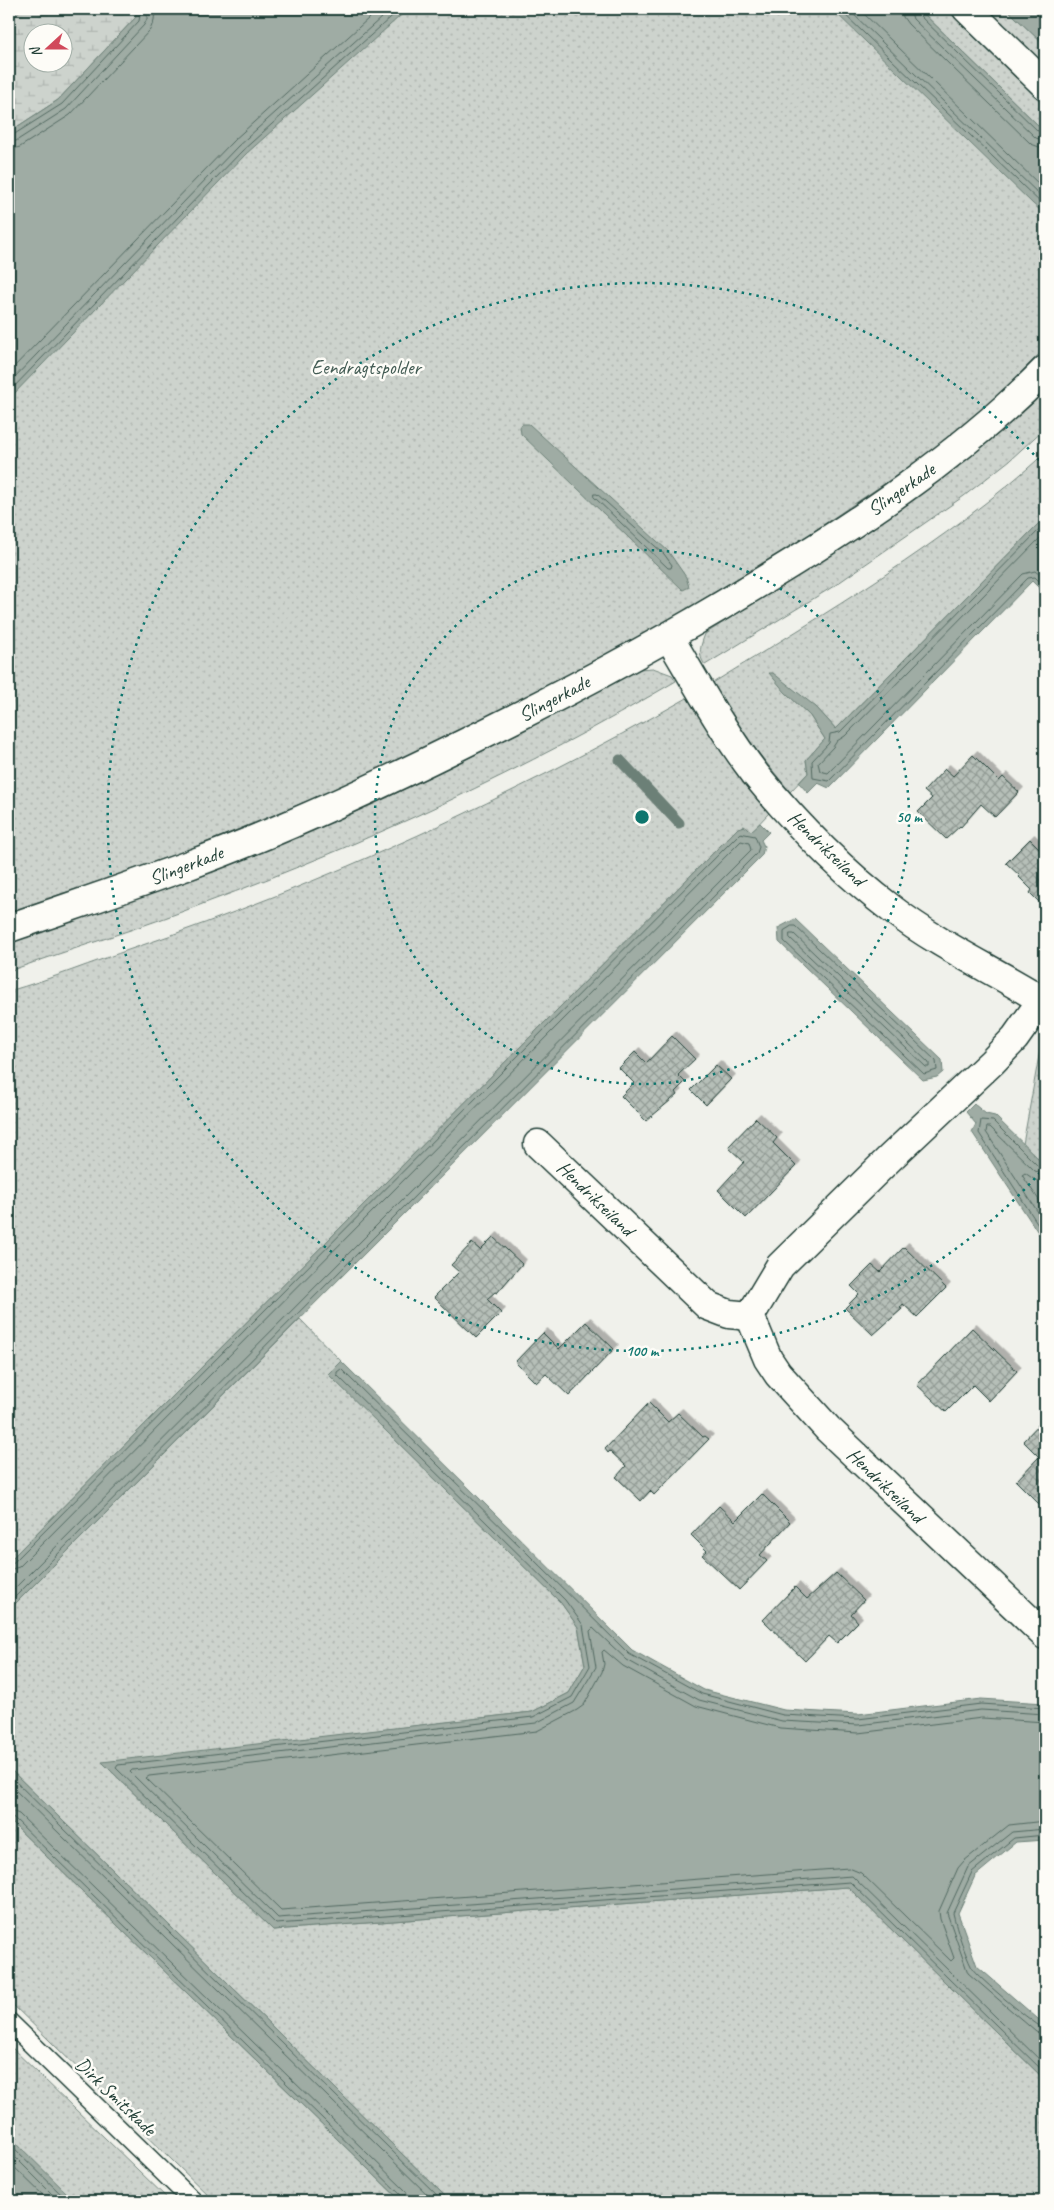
<svg xmlns="http://www.w3.org/2000/svg" width="1054" height="2210" font-family="Caveat,sans-serif">
<style>
.grass{fill:url(#grass-dots);stroke:#768880;fill-rule:evenodd}
.wetland{fill:url(#wetland-marsh);stroke:#768880;fill-rule:evenodd}
.water{fill:#9faca4;stroke:#6c8077}
.lines{fill:none;stroke-linecap:round;stroke-linejoin:round}
.shore{stroke:#526961;stroke-width:1}
.stream{stroke:#6c8077;stroke-width:11}
.building{fill:url(#building-cross-hatch);stroke:#1f3d34;filter:url(#shadow)}
.lane-casing{stroke:#1f3d34;stroke-width:21}
.street-casing{stroke:#1f3d34;stroke-width:31}
.secondary-casing{stroke:#1f3d34;stroke-width:31}
.lane{stroke:#fdfcf7;stroke-width:18}
.street{stroke:#fdfcf7;stroke-width:28}
.secondary{stroke:#fdfcf7;stroke-width:28}
.ring{fill:none;stroke:#0f766e;stroke-width:2.5;stroke-dasharray:2.5 5}
.labels{text-anchor:middle;stroke-width:5;stroke-linejoin:round;paint-order:stroke}
.park-label{font-size:20px;fill:#425b53;stroke:#fdfcf7}
.street-label{font-size:20px;fill:#1f3d34;stroke:#fdfcf7}
.centre{fill:#0f766e;stroke:#fdfcf7;stroke-width:2.5}
.ring-label{font-size:15px;text-anchor:middle;font-weight:bold;fill:#0f766e;stroke:#fdfcf7;stroke-width:5;stroke-linejoin:round;paint-order:stroke}
</style>
<defs>
<pattern id="grass-dots" width="8" height="8" patternUnits="userSpaceOnUse" patternTransform="scale(1.25)"><rect width="8" height="8" fill="#cdd3cd"/><path d="M2 2h.1M6 6h.1" fill="none" stroke="#b0b6b1" stroke-width="1.8" stroke-linecap="round"/></pattern>
<pattern id="wetland-marsh" width="20" height="14" patternUnits="userSpaceOnUse" patternTransform="scale(1.25)"><rect width="20" height="14" fill="#cdd3cd"/><path d="M1 5h8M5 5V1M11 12h8M15 12V8" fill="none" stroke="#b0b6b1"/></pattern>
<pattern id="building-cross-hatch" width="8" height="8" patternUnits="userSpaceOnUse" patternTransform="scale(1.25)"><rect width="8" height="8" fill="#b6bfb8"/><path d="M0 0l8 8M0 8l8-8" fill="none" stroke="#939c96"/></pattern>
<filter id="shadow"><feDropShadow dx="4.5" dy="-4.5" stdDeviation="0" flood-color="#0004"/></filter>
</defs>
<rect width="100%" height="100%" fill="#f0f1eb"/>
<filter id="ink" filterUnits="userSpaceOnUse"><feTurbulence type="fractalNoise" baseFrequency=".02" numOctaves="2"/><feDisplacementMap in="SourceGraphic" scale="10" xChannelSelector="R" yChannelSelector="G"/><feConvolveMatrix kernelMatrix="1 2 1 2 8 2 1 2 1" color-interpolation-filters="sRGB"/></filter>
<g filter="url(#ink)">
<g class="grass">
<path d="M 9,9 L 883,9 L 1045,166 L 1045,348 L 1003,391 L 939,447 L 805,537 L 661,625 L 513,706 L 361,779 L 188,850 L 9,912 ZM 32,32 L 62,32 L 62,62 L 32,62 Z"/>
<polygon points="919,9 946,9 1045,106 1045,132"/>
<polygon points="984,9 1007,9 1045,46 1045,68"/>
<path d="M 1045,391 L 1045,428 L 1010,460 L 964,496 L 834,586 L 705,665 C 697,654 701,645 705,634 C 766,595 827,557 887,516 C 943,478 997,439 1045,391 Z"/>
<path d="M 1045,453 L 1045,517 L 836,729 L 816,707 L 785,692 L 810,716 L 825,739 L 806,760 L 808,773 L 790,792 L 736,725 L 711,684 C 824,614 946,543 1045,453 Z"/>
<path d="M 653,668 L 672,675 L 676,681 C 527,769 367,843 205,903 C 141,928 74,948 9,971 L 9,943 L 195,879 L 374,804 L 525,730 L 639,669 Z"/>
<path d="M 689,697 C 711,739 739,776 769,813 L 751,832 L 738,828 L 9,1561 L 9,991 C 51,979 93,962 134,948 C 326,883 512,797 689,697 Z"/>
<polygon points="1045,1038 1045,1166 1023,1144 1042,1039"/>
<polygon points="300,1319 341,1361 329,1374 561,1603 578,1627 585,1665 569,1693 532,1712 103,1763 273,1930 848,1887 1045,2080 1045,2201 450,2201 9,1768 9,1610"/>
<polygon points="9,1820 401,2201 214,2201 9,2001"/>
<polygon points="9,2045 170,2201 9,2201"/>
</g>
<path class="wetland" d="M 9,9 L 136,9 L 136,17 L 58,100 L 9,132 ZM 32,32 L 62,32 L 62,62 L 32,62 Z"/>
<g class="water">
<polygon points="136,9 408,9 246,154 9,399 9,132 58,100 136,17"/>
<polygon points="832,9 919,9 1045,132 1045,214 1033,204"/>
<polygon points="1007,9 1045,9 1045,46"/>
<polygon points="522,424 529,424 668,551 686,577 689,587 683,590 521,434 520,427"/>
<polygon points="1045,517 1045,594 1032,581 829,788 818,783 808,793 799,783 808,773 806,760 825,739 810,716 785,692 769,673 773,673 816,707 836,729"/>
<polygon points="760,823 769,832 761,840 764,846 762,855 9,1610 9,1561 738,828 744,826 751,831"/>
<polygon points="795,919 942,1060 943,1072 937,1077 923,1080 779,942 778,928"/>
<polygon points="974,1104 986,1114 995,1116 1043,1163 1045,1163 1045,1243 972,1132 976,1124 966,1112"/>
<polygon points="341,1361 632,1650 704,1690 784,1710 858,1714 981,1699 1045,1703 1045,1840 1016,1842 975,1876 958,1913 977,1966 1045,2025 1045,2080 848,1887 273,1930 102,1762 532,1712 569,1693 585,1665 578,1627 561,1603 328,1374"/>
<polygon points="9,1768 450,2201 401,2201 9,1820"/>
<polygon points="9,2136 75,2201 9,2201"/>
</g>
<g class="lines">
<g class="shore">
<polyline points="839,9 1045,207"/>
<polyline points="848,9 1045,200"/>
<polyline points="859,9 1045,190"/>
<polyline points="902,9 903,17 908,24 1031,144 1045,149"/>
<polyline points="910,9 913,19 1036,138 1045,141"/>
<polyline points="916,9 918,14 1040,133 1045,135"/>
<polyline points="9,136 13,135 62,104 139,21 141,9"/>
<polyline points="9,142 16,141 66,109 144,25 147,19 147,9"/>
<polyline points="9,150 20,147 70,115 150,30 154,20 155,9"/>
<polyline points="9,372 233,141 379,9"/>
<polyline points="9,383 238,146 391,9"/>
<polyline points="9,392 242,151 400,9"/>
<polygon points="594,494 597,494 664,554 672,565 671,568 668,568 594,497"/>
<polyline points="1045,524 840,732 830,734 829,743 812,761 813,778 829,781 1028,578 1035,577 1045,587"/>
<polyline points="1045,533 845,736 837,741 833,747 818,763 820,771 828,773 1023,574 1035,571 1045,579"/>
<polygon points="792,926 795,926 936,1061 937,1070 924,1074 784,941 784,931"/>
<polygon points="790,934 794,934 929,1063 929,1067 926,1067 790,938"/>
<polyline points="1045,1168 1039,1167 993,1121 981,1120 979,1133 1045,1235"/>
<polyline points="1045,1174 1035,1171 990,1127 987,1127 986,1132 1045,1223"/>
<polyline points="1045,1182 1035,1180 1025,1173 1022,1175 1045,1209"/>
<polyline points="9,1564 14,1562 740,833 755,836 759,847 757,853 9,1603"/>
<polyline points="9,1570 19,1567 741,841 749,843 751,850 9,1594"/>
<polyline points="1045,1708 981,1704 858,1719 783,1715 702,1694 629,1654 341,1369 337,1372 337,1375 565,1600 583,1625 590,1666 572,1697 533,1717 118,1765 116,1768 276,1924 850,1882 1045,2073"/>
<polyline points="1045,1714 981,1710 858,1725 782,1721 699,1700 627,1660 593,1628 590,1631 596,1667 574,1703 536,1723 132,1770 130,1772 278,1918 852,1876 1045,2065"/>
<polyline points="1045,1722 982,1718 858,1733 780,1728 696,1706 623,1666 604,1650 602,1652 604,1664 602,1672 584,1705 577,1710 537,1731 149,1776 146,1778 281,1910 849,1868 861,1873 951,1961 954,1958 940,1919 939,1911 958,1868 964,1861 1009,1825 1045,1821"/>
<polyline points="9,1775 443,2201"/>
<polyline points="9,1784 434,2201"/>
<polyline points="9,1810 19,1814 406,2191 410,2201"/>
<polyline points="9,1816 14,1818 402,2196 404,2201"/>
<polyline points="1045,1829 1012,1832 968,1867 947,1913 968,1973 1036,2032 1045,2035"/>
<path d="M 1045,1835 L 1014,1838 L 972,1872 L 953,1913 C 957,1930 964,1952 972,1968 C 976,1976 1038,2028 1045,2029"/>
<polyline points="9,2143 68,2201"/>
<polyline points="9,2151 59,2201"/>
<polyline points="9,2162 49,2201"/>
</g>
<polyline class="stream" points="620,760 679,823"/>
</g>
<g class="building">
<polygon points="973,755 999,781 1003,777 1019,792 995,817 981,804 961,827 960,826 946,839 918,812 932,798 924,791 945,769 953,776"/>
<polygon points="1030,839 1045,854 1045,908 1030,893 1032,890 1019,877 1020,876 1006,863"/>
<polygon points="672,1036 695,1059 678,1075 685,1082 675,1092 677,1095 646,1121 621,1096 634,1083 619,1068 635,1052 646,1063"/>
<polygon points="716,1065 731,1079 706,1105 691,1090"/>
<polygon points="756,1118 777,1138 773,1143 796,1166 746,1218 718,1190 744,1162 728,1147"/>
<polygon points="493,1237 522,1264 497,1293 495,1292 487,1299 501,1313 476,1338 434,1297 459,1272 451,1265 472,1243 480,1250"/>
<polygon points="904,1247 946,1288 917,1317 903,1304 900,1308 902,1309 873,1335 845,1308 859,1294 851,1286 872,1265 880,1272"/>
<polygon points="586,1322 614,1349 569,1396 546,1374 536,1383 515,1362 543,1333 559,1349"/>
<polygon points="972,1328 1017,1371 989,1401 973,1385 946,1412 917,1385"/>
<polygon points="649,1403 668,1422 678,1413 703,1437 705,1436 709,1439 654,1495 650,1491 641,1501 616,1477 626,1466 610,1451 608,1453 605,1449"/>
<polygon points="1045,1418 1045,1508 1044,1509 1016,1481 1039,1457 1023,1441"/>
<polygon points="762,1494 790,1522 760,1555 767,1561 739,1590 702,1555 707,1551 691,1535 719,1506 735,1521"/>
<polygon points="836,1573 864,1600 851,1614 858,1622 837,1643 829,1636 805,1661 763,1620 795,1587 807,1599"/>
</g>
<g class="lines">
<g class="lane-casing">
<polyline id="lane" points="9,2022 193,2201"/>
</g>
<g class="street-casing">
<g id="street">
<path d="M 669,637 C 697,684 723,732 756,775 C 796,824 843,872 893,910 C 940,946 996,971 1045,1002"/>
<path d="M 9,928 C 69,907 129,887 189,865 C 282,831 372,789 461,745 C 559,697 656,646 749,589 C 854,526 959,457 1045,370"/>
<polyline points="1042,1000 1015,1038 992,1062 890,1158 780,1266 750,1316 768,1359 778,1374 828,1429 1045,1635"/>
<polyline points="538,1144 708,1306 729,1314 750,1316"/>
</g>
</g>
<g class="secondary-casing">
<polyline id="secondary" points="967,9 1045,85"/>
</g>
<use href="#lane" class="lane"/>
<use href="#street" class="street"/>
<use href="#secondary" class="secondary"/>
</g>
</g>
<g class="ring">
<circle cx="642" cy="817" r="267"/>
<path d="M1045 1167A534 534 0 1 1 1045 467"/>
</g>
<g class="labels">
<g class="park-label">
<text x="366" y="374">Eendragtspolder</text>
</g>
<g class="street-label">
<text transform="translate(901 489) rotate(-35)" y="7">Slingerkade</text>
<text transform="translate(554 698) rotate(-28)" y="7">Slingerkade</text>
<text transform="translate(827 848) rotate(44)" y="7">Hendrikseiland</text>
<text transform="translate(186 865) rotate(-21)" y="7">Slingerkade</text>
<text transform="translate(596 1198) rotate(44)" y="7">Hendrikseiland</text>
<text transform="translate(886 1485) rotate(44)" y="7">Hendrikseiland</text>
<text transform="translate(116 2096) rotate(44)" y="7">Dirk Smitskade</text>
</g>
</g>
<circle cx="642" cy="817" r="8" class="centre"/>
<g class="ring-label">
<text x="909" y="822">50 m</text>
<text x="642" y="1356">100 m</text>
</g>
<rect width="1054" height="2210" fill="none" stroke="#fdfcf7" stroke-width="30"/>
<rect x="15" y="15" width="1024" height="2180" fill="none" stroke="#1f3d34" stroke-width="2" filter="url(#ink)"/>
<g transform="translate(48 48) rotate(249)"><circle r="24" fill="#fdfcf7" stroke="#a4b0a9"/>
<path d="M0-4L9 19L0 12L-9 19Z" fill="#d1495b"/>
<text y="-8" font-size="14" font-weight="bold" text-anchor="middle" fill="#1f3d34">N</text>
</g>
</svg>
